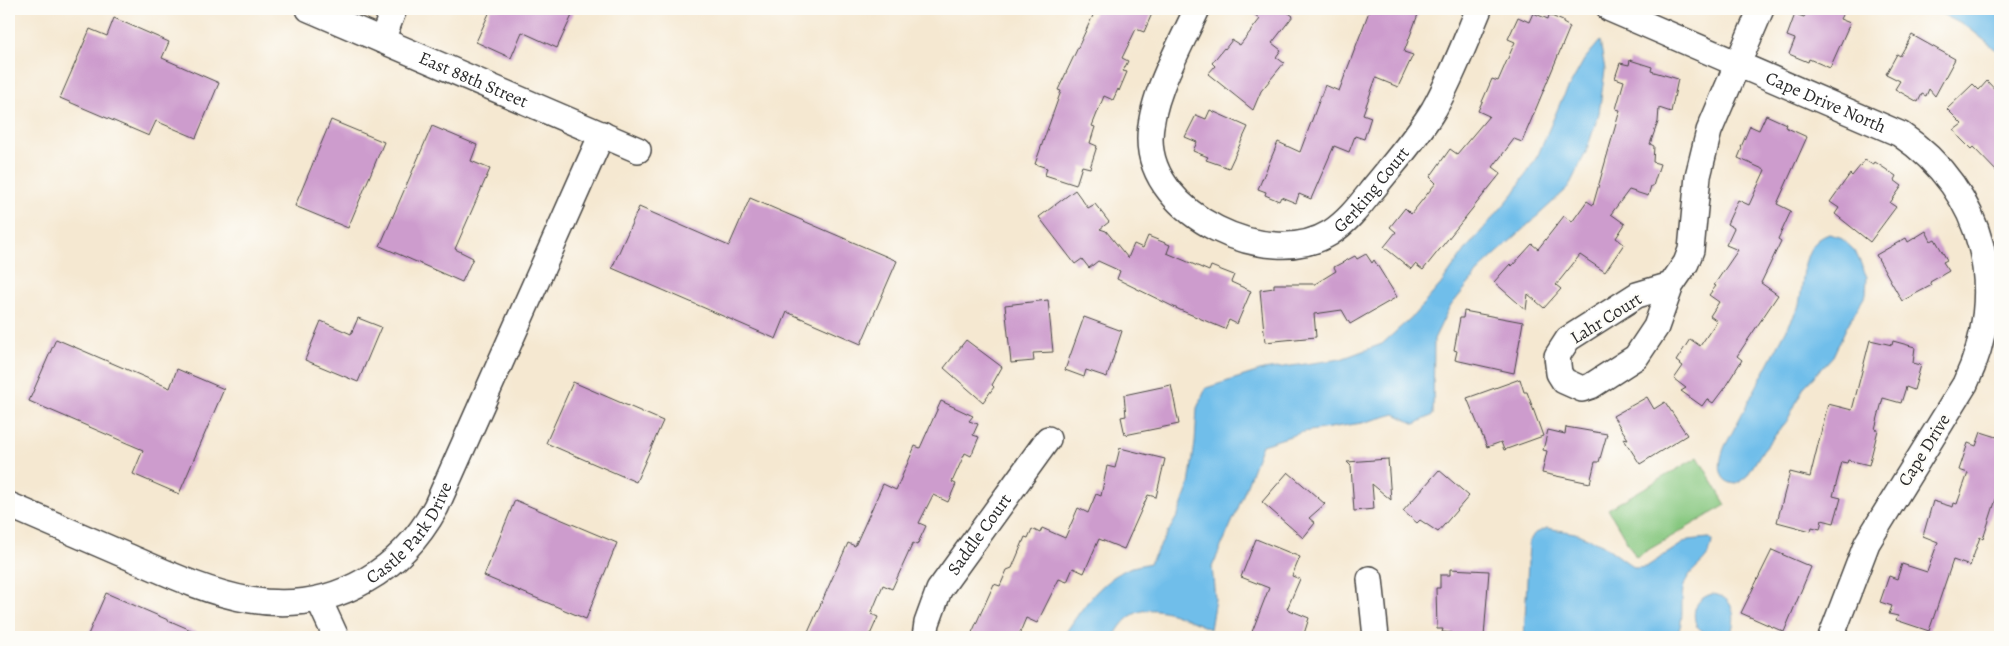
<svg xmlns="http://www.w3.org/2000/svg" width="2009" height="646" font-family="Alegreya,serif">
<style>
.green{fill:#86c77f;stroke:#587955}
.water{fill:#70beea;stroke:#4e748a}
.building{fill:#cd9ccd}
.lines{fill:none;stroke-linecap:round;stroke-linejoin:round}
.minor-casing{stroke:#494744;stroke-width:28}
.minor{stroke:#fff;stroke-width:25}
.labels{text-anchor:middle;stroke-width:4.5;stroke-linejoin:round;paint-order:stroke}
.street-label{font-size:18px;fill:#2b2b2b;stroke:#fdfcf7}
</style>
<rect width="100%" height="100%" fill="#fdfcf7"/>
<filter id="ink" filterUnits="userSpaceOnUse"><feTurbulence type="fractalNoise" baseFrequency=".02" numOctaves="2"/><feDisplacementMap in="SourceGraphic" scale="10" xChannelSelector="R" yChannelSelector="G"/><feConvolveMatrix kernelMatrix="1 2 1 2 8 2 1 2 1" color-interpolation-filters="sRGB"/></filter>
<filter id="wash" filterUnits="userSpaceOnUse"><feTurbulence type="fractalNoise" baseFrequency=".0096" numOctaves="4" result="noise"/><feDisplacementMap in="SourceGraphic" scale="20" xChannelSelector="R" yChannelSelector="G"/><feGaussianBlur stdDeviation="1.12" result="paint"/><feColorMatrix in="noise" values="0 0 0 0 0 0 0 0 0 0 0 0 0 0 0 0 0 1.4 0 .05"/><feComposite in="paint" operator="in"/></filter>
<g filter="url(#wash)">
<rect width="100%" height="100%" fill="#f5e8d1"/>
<polygon class="green" points="1698,457 1726,505 1636,557 1608,509"/>
<g class="water">
<polygon points="1932,9 2000,9 2000,53 1969,28"/>
<path d="M 1600,41 L 1605,70 L 1599,113 L 1586,152 L 1568,188 L 1485,264 L 1449,308 L 1434,339 L 1433,415 L 1415,424 L 1395,414 L 1362,423 L 1303,432 L 1262,445 L 1237,511 L 1212,567 L 1215,599 L 1210,629 C 1175,614 1137,591 1114,637 L 1063,637 C 1080,611 1098,583 1127,569 C 1134,566 1142,565 1150,563 L 1178,515 L 1189,485 L 1195,443 L 1197,408 L 1206,388 L 1263,370 L 1341,359 L 1382,344 L 1414,315 L 1441,284 L 1466,249 L 1514,193 L 1538,155 L 1561,101 L 1584,60 Z"/>
<path d="M 1829,234 L 1840,237 L 1855,251 L 1867,277 L 1866,294 L 1847,326 L 1833,356 L 1804,387 L 1787,421 L 1763,450 L 1747,476 L 1737,484 C 1715,483 1719,460 1725,446 L 1798,308 C 1806,281 1798,245 1829,234 Z"/>
<path d="M 1547,528 L 1575,533 L 1602,544 L 1635,568 L 1646,567 L 1688,540 L 1709,538 L 1712,541 C 1710,564 1692,565 1685,583 C 1678,600 1687,622 1675,637 L 1524,637 L 1529,542 L 1534,534 Z"/>
<path d="M 1712,594 C 1735,596 1738,620 1729,637 L 1707,637 L 1704,632 L 1697,627 C 1691,612 1695,599 1712,594 Z"/>
</g>
<g id="blocks">
<g class="building">
<polygon points="491,9 575,9 557,48 522,32 511,58 476,42"/>
<polygon points="1096,9 1154,9 1144,32 1136,29 1122,58 1128,61 1123,71 1127,72 1119,91 1118,89 1113,100 1104,96 1092,126 1095,127 1090,143 1097,146 1090,168 1082,166 1076,185 1045,175 1047,168 1035,164 1061,91 1058,90"/>
<polygon points="1248,9 1283,9 1293,16 1272,43 1281,50 1276,57 1284,63 1261,91 1253,110 1208,74 1215,66 1212,63 1224,48 1225,49 1232,40 1240,45 1260,19"/>
<polygon points="1370,9 1420,9 1404,52 1413,55 1398,87 1376,78 1363,114 1371,117 1364,139 1355,136 1349,152 1334,146 1311,199 1299,194 1296,203 1281,197 1279,201 1265,195 1266,192 1258,189 1278,142 1300,152 1325,85 1339,91"/>
<polygon points="1808,9 1845,9 1840,19 1850,23 1830,68 1809,59 1808,62 1789,54 1795,39 1787,36 1795,14 1804,17"/>
<polygon points="1533,13 1548,19 1549,15 1563,21 1563,23 1570,27 1522,142 1514,139 1493,167 1501,173 1423,270 1415,264 1411,269 1384,247 1396,232 1390,227 1405,208 1411,214 1436,183 1430,177 1450,149 1457,154 1489,116 1478,111 1492,79 1498,81 1515,42 1508,39 1518,17 1529,22"/>
<polygon points="114,18 169,42 162,58 219,83 196,138 156,121 149,136 60,98 90,29 107,36"/>
<polygon points="1912,35 1955,59 1935,96 1929,89 1926,96 1922,94 1918,102 1895,89 1900,81 1886,74 1897,54 1900,56"/>
<polygon points="1630,60 1652,67 1651,71 1678,79 1671,112 1659,108 1658,122 1650,144 1654,146 1653,162 1660,164 1653,186 1651,186 1648,196 1629,190 1611,214 1625,224 1616,238 1624,244 1605,272 1580,255 1556,285 1561,289 1544,308 1528,294 1526,310 1494,282 1510,264 1512,266 1532,244 1538,249 1564,216 1572,222 1587,201 1593,205 1620,110 1616,109 1624,81 1615,78 1620,63 1629,65"/>
<polygon points="1987,81 2000,95 2000,175 1973,147 1971,149 1960,138 1954,130 1962,124 1947,109 1973,84 1979,90"/>
<polygon points="1210,110 1248,127 1229,168 1206,160 1208,157 1193,151 1197,142 1185,137 1196,115 1206,119"/>
<polygon points="1766,115 1786,124 1785,127 1807,137 1777,204 1791,211 1778,239 1781,241 1761,283 1778,295 1737,356 1742,360 1725,387 1713,403 1707,399 1702,406 1681,391 1686,388 1674,379 1683,366 1676,361 1690,339 1700,346 1717,321 1710,316 1719,302 1709,295 1716,286 1714,285 1738,250 1726,245 1734,228 1727,224 1738,200 1749,205 1765,170 1738,158 1742,148 1741,147 1750,126 1759,130"/>
<polygon points="331,120 384,142 348,228 295,206"/>
<polygon points="432,126 477,145 471,161 490,169 455,249 473,258 462,282 380,246"/>
<polygon points="1865,160 1873,165 1875,162 1896,176 1894,180 1902,186 1890,203 1896,207 1870,242 1835,214 1839,208 1830,202 1850,174 1852,176"/>
<polygon points="1075,190 1088,208 1095,204 1109,222 1100,229 1106,231 1128,258 1134,244 1143,248 1148,236 1170,245 1167,253 1209,271 1211,266 1234,275 1231,282 1251,291 1237,324 1229,320 1225,329 1180,310 1117,279 1120,271 1098,261 1089,268 1082,259 1075,264 1039,217"/>
<polygon points="750,198 897,261 861,344 787,312 776,339 612,268 639,207 729,246"/>
<polygon points="1926,231 1931,241 1935,239 1947,260 1943,262 1949,271 1930,282 1932,285 1902,301 1876,255 1906,238 1908,242"/>
<polygon points="1366,254 1372,263 1374,260 1397,297 1350,324 1342,310 1314,314 1316,337 1265,342 1260,290 1274,288 1274,284 1315,284 1336,271 1334,267 1355,256 1357,259"/>
<polygon points="1048,300 1053,352 1033,353 1034,361 1011,363 1005,305"/>
<polygon points="1464,311 1523,322 1514,373 1455,360 1457,351 1454,350 1460,318 1463,318"/>
<polygon points="1084,317 1122,331 1107,377 1086,370 1084,377 1065,370"/>
<polygon points="358,318 381,327 358,382 305,360 321,321 351,334"/>
<polygon points="56,339 170,388 177,369 224,389 179,494 133,474 143,450 29,401"/>
<polygon points="966,340 1002,367 992,385 994,387 983,402 944,368"/>
<polygon points="1870,340 1892,345 1893,341 1915,347 1913,363 1921,365 1914,390 1906,387 1901,403 1883,398 1875,429 1878,430 1869,465 1848,460 1847,463 1842,462 1833,496 1841,498 1834,523 1822,520 1820,529 1812,527 1811,531 1777,522 1790,472 1810,477 1828,404 1852,410"/>
<polygon points="1520,379 1524,392 1527,392 1543,436 1504,450 1501,442 1487,447 1467,398"/>
<polygon points="573,382 663,421 636,482 546,443"/>
<polygon points="1171,385 1179,424 1125,435 1121,417 1126,416 1124,395"/>
<polygon points="1647,397 1654,409 1665,402 1687,435 1640,464 1623,438 1628,439 1613,416"/>
<polygon points="941,401 973,416 969,421 978,424 973,435 979,437 971,456 965,453 952,482 956,484 948,502 933,495 919,523 926,526 917,545 913,543 892,589 883,585 871,614 878,617 869,637 806,637 848,543 855,546 883,484 896,490 915,446 920,448"/>
<polygon points="1566,427 1607,434 1599,462 1595,462 1590,483 1542,473 1547,451 1543,450 1548,430 1565,434"/>
<polygon points="1981,432 2000,438 2000,487 1983,539 1980,537 1970,566 1953,560 1929,631 1896,620 1898,616 1889,614 1892,606 1880,602 1889,576 1897,579 1902,564 1927,572 1938,542 1923,536 1933,501 1953,507 1954,503 1957,504 1968,473 1959,470 1968,443 1976,446"/>
<polygon points="1120,448 1165,459 1156,497 1148,495 1124,549 1099,539 1084,573 1073,568 1067,582 1059,579 1037,623 1026,618 1018,637 970,637 994,584 1000,586 1007,570 1012,568 1025,537 1028,538 1032,529 1040,533 1042,528 1065,538 1078,508 1088,513 1096,494 1101,496 1107,466 1115,468"/>
<polygon points="1388,459 1391,500 1372,484 1374,509 1354,511 1351,466 1347,462"/>
<polygon points="1439,470 1469,496 1438,532 1420,520 1417,523 1403,511"/>
<polygon points="1288,472 1325,504 1309,518 1315,523 1303,538 1262,502"/>
<polygon points="515,500 617,543 586,619 484,576"/>
<polygon points="1256,539 1300,557 1292,576 1300,579 1287,609 1309,618 1303,637 1250,637 1269,588 1241,577"/>
<polygon points="1772,550 1811,567 1784,632 1741,613"/>
<polygon points="1450,569 1489,571 1484,637 1452,637 1452,633 1442,632 1443,629 1437,629 1436,588 1440,588 1440,575 1450,575"/>
<polygon points="106,593 207,637 87,637"/>
</g>
</g>
</g>
<g filter="url(#ink)">
<use href="#blocks" fill-opacity="0" stroke="#494744" stroke-width="1"/>
<g class="lines">
<g class="minor-casing">
<g id="minor">
<path id="s1" d="M 309,9 L 638,150"/>
<path id="s2" d="M 1197,9 C 1180,47 1150,97 1150,139 C 1150,215 1268,271 1330,233 C 1350,220 1363,201 1377,184 C 1397,159 1418,136 1434,109 C 1452,77 1465,42 1479,9"/>
<path id="s3" d="M 1610,9 L 1900,134 C 1985,191 2009,292 1965,384 L 1867,543 L 1831,637"/>
<polyline points="382,40 394,9"/>
<polyline points="1671,285 1637,295 1568,339 1557,356 1559,373 1564,381 1582,389 1591,386 1636,357 1656,327 1671,285 1686,263 1691,250 1698,176 1709,131 1761,9"/>
<path id="s4" d="M 9,505 C 48,522 88,539 127,556 C 207,591 283,628 366,580 C 396,563 419,538 436,507 L 602,134"/>
<polyline points="1370,579 1376,637"/>
<polyline points="319,600 336,637"/>
<path id="s5" d="M 925,637 L 927,623 L 939,590 L 1048,439"/>
</g>
</g>
<use href="#minor" class="minor"/>
</g>
</g>
<g class="labels">
<g class="street-label">
<text dy="6" stroke="none"><textPath href="#s1" startOffset="179">East 88th Street</textPath></text>
<text dy="6" stroke="none"><textPath href="#s3" startOffset="235">Cape Drive North</textPath></text>
<text dy="6" stroke="none"><textPath href="#s2" startOffset="435">Gerking Court</textPath></text>
<text transform="translate(1606 318) rotate(-32)" y="6">Lahr Court</text>
<text transform="translate(1924 450) rotate(-58)" y="6">Cape Drive</text>
<text dy="6" stroke="none"><textPath href="#s4" startOffset="445">Castle Park Drive</textPath></text>
<text dy="6" stroke="none"><textPath href="#s5" startOffset="118">Saddle Court</textPath></text>
</g>
</g>
<rect width="2009" height="646" fill="none" stroke="#fdfcf7" stroke-width="30"/>
</svg>
